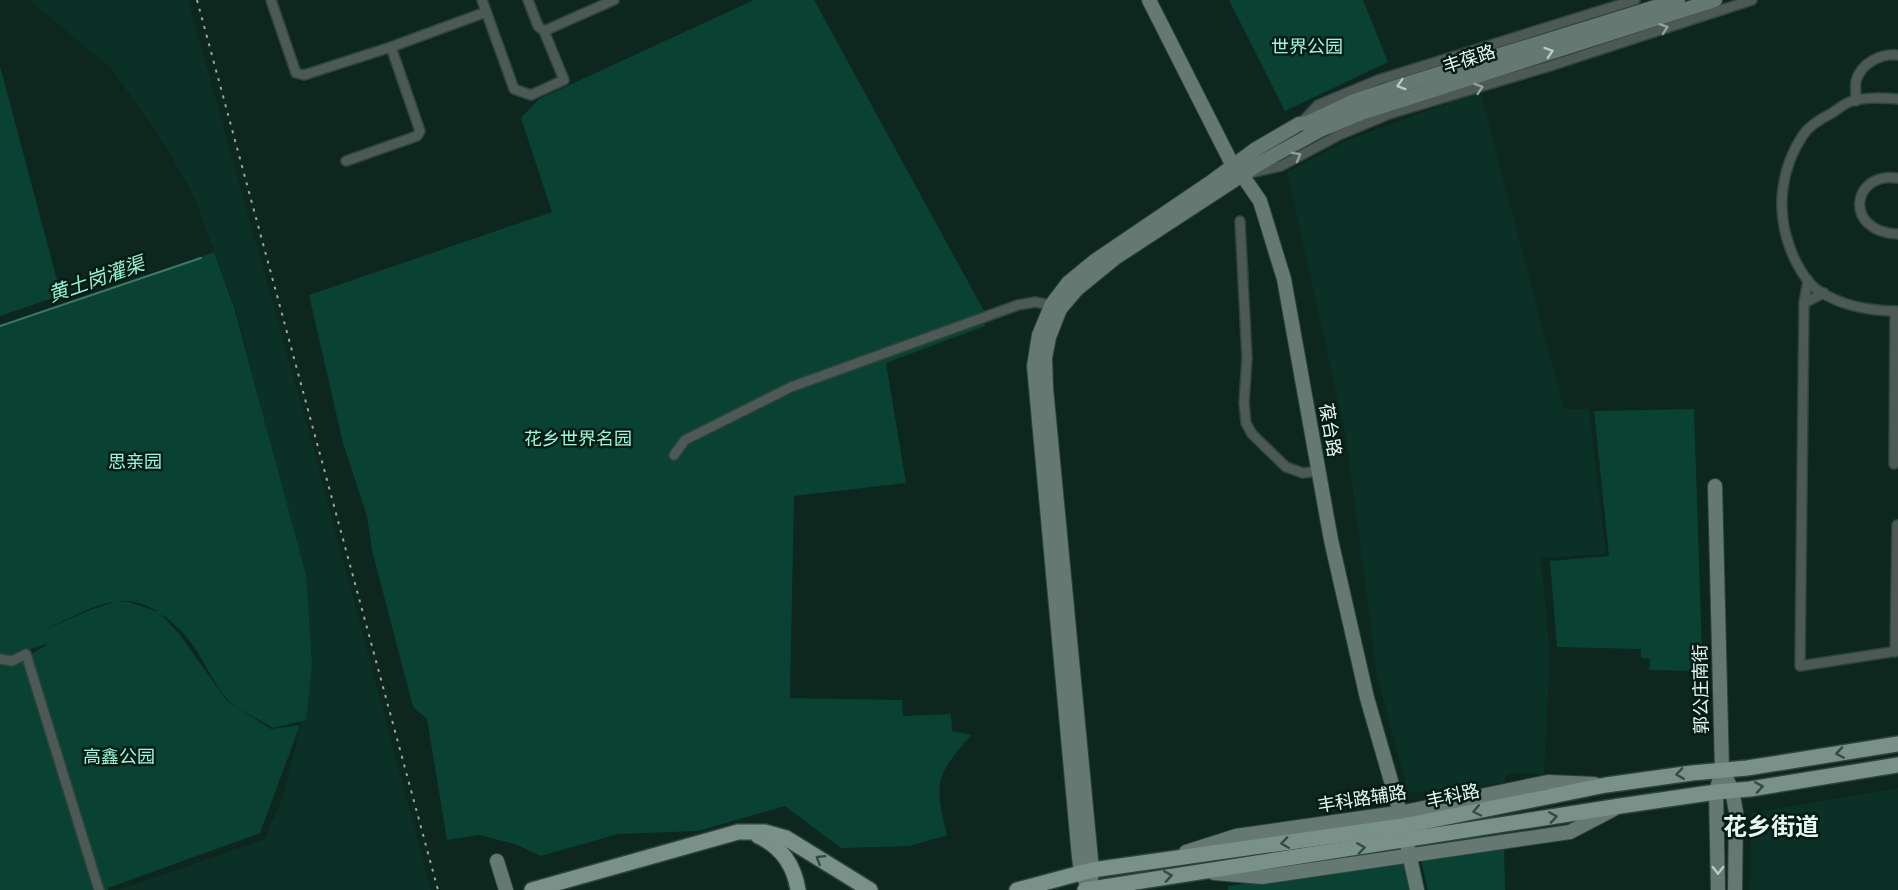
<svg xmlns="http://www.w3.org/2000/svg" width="1898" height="890" font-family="Cabin,'Noto Sans SC',sans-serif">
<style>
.built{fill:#0b3026}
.green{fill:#094133}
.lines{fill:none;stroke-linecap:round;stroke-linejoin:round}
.stream{stroke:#417565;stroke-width:2}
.street-casing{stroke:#2c443c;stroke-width:12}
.secondary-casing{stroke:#2c443c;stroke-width:16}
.primary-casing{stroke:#2c443c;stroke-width:18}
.street{stroke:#4d5955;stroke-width:9}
.secondary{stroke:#667872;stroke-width:14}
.primary{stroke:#799188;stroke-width:15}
.rail{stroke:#95a8a1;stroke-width:2;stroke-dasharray:3 6;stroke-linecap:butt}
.oneway{stroke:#93a09b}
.oneway2{stroke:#bacbc5}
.oneway3{stroke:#324b44}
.labels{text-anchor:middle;stroke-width:5;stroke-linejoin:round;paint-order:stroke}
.park-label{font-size:18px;fill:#a0f5d9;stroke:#031d16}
.street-label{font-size:18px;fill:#e8f7f1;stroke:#031d16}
.water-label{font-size:20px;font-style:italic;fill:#99eed2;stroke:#031d16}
.district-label{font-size:24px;font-weight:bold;fill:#e8f7f1;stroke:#031d16}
</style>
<rect width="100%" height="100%" fill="#0d271f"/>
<g class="built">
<polygon points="29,0 188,0 312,443 431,890 118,890 264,840 282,799 302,722 309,641 304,573 235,306 193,194 160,137 111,68"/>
<polygon points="1480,91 1564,409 1589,409 1606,554 1541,558 1550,655 1544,774 1507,774 1504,783 1408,793 1377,675 1346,437 1287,172 1348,140"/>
<polygon points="1898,788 1898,890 1750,890 1751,813"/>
</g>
<g class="green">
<path d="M 754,0 L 814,0 L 983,309 L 985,326 L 886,363 L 906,483 L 794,496 L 790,698 L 902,700 L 903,716 L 951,714 L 952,731 L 971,735 C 935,777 934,782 947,835 L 910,846 L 841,848 L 785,806 L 698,831 L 618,834 L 541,856 L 515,844 L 479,835 L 447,840 L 427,719 L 413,707 L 372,550 L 367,516 L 343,443 L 309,295 L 552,212 L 521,118 L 539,99 Z"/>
<polygon points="1229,0 1363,0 1388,62 1285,111"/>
<polygon points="0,66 61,295 0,316"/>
<path d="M 214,252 L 234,307 L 306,575 L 312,664 L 306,720 L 273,728 C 261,720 236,709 227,699 C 210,679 201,652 184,634 C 133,580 103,602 43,631 L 90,610 L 117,601 L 128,602 L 159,612 L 180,635 L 227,701 L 271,729 L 300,725 L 260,833 L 108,888 L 108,890 L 0,890 L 0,664 L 11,666 L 47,645 L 46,644 L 10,656 L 0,654 L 0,325 Z"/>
<polygon points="1694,409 1702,655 1699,671 1649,670 1650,659 1641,658 1641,649 1557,647 1550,561 1609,556 1594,411"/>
<polygon points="1504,846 1505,890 1428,890 1421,860"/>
<polygon points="1405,860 1412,890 1228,890 1228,886"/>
</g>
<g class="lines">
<polyline class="stream" points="0,326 201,258"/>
<g class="street-casing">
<g id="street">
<polyline points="271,0 296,73 304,75 391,47 486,12"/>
<polyline points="482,0 514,89 531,95 564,80 544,31"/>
<polyline points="528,0 538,26 544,31 614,0"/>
<path d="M 1898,99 C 1883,98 1867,97 1852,101 C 1845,103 1838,109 1832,113 C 1822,118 1809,126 1803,135 C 1781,168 1776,208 1789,245 C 1794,260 1805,282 1819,291 C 1842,306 1871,311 1898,311"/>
<path d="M 1856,101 C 1856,95 1855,87 1856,81 C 1861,63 1881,53 1898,55"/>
<polyline points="1302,122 1318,105 1378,80 1635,0"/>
<polyline points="346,161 417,136 420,131 391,47"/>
<polyline points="1250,173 1281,166 1339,135 1389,114 1550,66 1752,0"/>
<path d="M 1898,178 C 1851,171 1843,232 1898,234"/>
<polyline points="1240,221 1247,358 1244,403 1246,423 1252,434 1286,467 1303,473 1319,471"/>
<polyline points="1808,280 1804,303 1824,293"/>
<polyline points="1804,303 1800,666 1898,651"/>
<polyline points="674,455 685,440 791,387 1018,305 1035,302 1055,306"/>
<polyline points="1894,464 1895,311"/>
<polyline points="1895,652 1897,525"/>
<polyline points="0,659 12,661 26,654 99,890"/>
</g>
</g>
<g class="secondary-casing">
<g id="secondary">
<polyline points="1149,0 1233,166 1242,175 1260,201 1284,279 1331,540 1367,698 1400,812 1417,890"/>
<polyline points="1715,486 1722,770 1716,792 1718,890"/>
<polyline points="1722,770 1732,790 1736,812 1735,890"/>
<polyline points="1186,852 1236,836 1404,812 1548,782 1595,784"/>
<polyline points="497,861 506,890"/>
<polyline points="1214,873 1262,877 1570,832 1614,809"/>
<polyline points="1086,882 1081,872 1079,857 1034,366 1039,335 1052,304 1068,283 1096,260 1214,180 1256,149 1299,124 1307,123 1352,102 1396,87 1678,0"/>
<polyline points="1090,889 1092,870 1046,388 1045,358 1049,337 1060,309 1077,289 1115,258 1262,162 1320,130 1364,112 1715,0"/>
</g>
</g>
<g class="primary-casing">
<g id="primary">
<path d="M 758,836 C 782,847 794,865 798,890"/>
<polyline points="532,890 738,832 765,832 786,838 870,890"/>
<polyline points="1017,890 1092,870 1403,826 1606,785 1692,773 1747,768 1898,744"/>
<polyline points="1085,890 1620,806 1716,792 1750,789 1898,765"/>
</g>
</g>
<use href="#street" class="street"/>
<use href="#secondary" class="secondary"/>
<use href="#primary" class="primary"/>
<polyline class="rail" points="197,0 438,890"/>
</g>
<defs><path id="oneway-chevron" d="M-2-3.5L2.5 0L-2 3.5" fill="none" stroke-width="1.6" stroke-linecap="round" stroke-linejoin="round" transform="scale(1.5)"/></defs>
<g class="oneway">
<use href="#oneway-chevron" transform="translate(1664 28) rotate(-19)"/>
<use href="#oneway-chevron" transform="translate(1479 88) rotate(-17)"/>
<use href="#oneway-chevron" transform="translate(1297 156) rotate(-29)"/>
</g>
<g class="oneway2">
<use href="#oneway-chevron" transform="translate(1549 52) rotate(-18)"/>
<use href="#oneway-chevron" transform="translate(1401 85) rotate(163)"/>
<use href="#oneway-chevron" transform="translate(1718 870) rotate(90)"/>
</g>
<g class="oneway3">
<use href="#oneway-chevron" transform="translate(1840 753) rotate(171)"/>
<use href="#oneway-chevron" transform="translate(1680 774) rotate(172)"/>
<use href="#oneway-chevron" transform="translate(1759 787) rotate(-9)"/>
<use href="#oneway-chevron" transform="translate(1477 811) rotate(168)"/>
<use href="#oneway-chevron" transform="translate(1553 817) rotate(-9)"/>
<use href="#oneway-chevron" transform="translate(1285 843) rotate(172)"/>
<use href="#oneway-chevron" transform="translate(1361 848) rotate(-8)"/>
<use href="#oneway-chevron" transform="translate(820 859) rotate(-148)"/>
<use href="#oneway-chevron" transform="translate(1168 876) rotate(-9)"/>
</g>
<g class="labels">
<g class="park-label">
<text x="1307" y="53">世界公园</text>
<text x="578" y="445">花乡世界名园</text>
<text x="135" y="468">思亲园</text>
<text x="119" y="763">高鑫公园</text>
</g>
<g class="street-label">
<text transform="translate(1469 59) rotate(-18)" y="6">丰葆路</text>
<text transform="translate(1330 430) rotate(80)" y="6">葆台路</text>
<text transform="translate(1701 689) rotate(-91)" y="6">郭公庄南街</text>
<text transform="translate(1453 796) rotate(-12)" y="6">丰科路</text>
<text transform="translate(1362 799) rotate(-9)" y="6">丰科路辅路</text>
</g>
<g class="water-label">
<text transform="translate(96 279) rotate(-19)" y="7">黄土岗灌渠</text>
</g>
<g class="district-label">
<text x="1771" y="835">花乡街道</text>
</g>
</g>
</svg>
